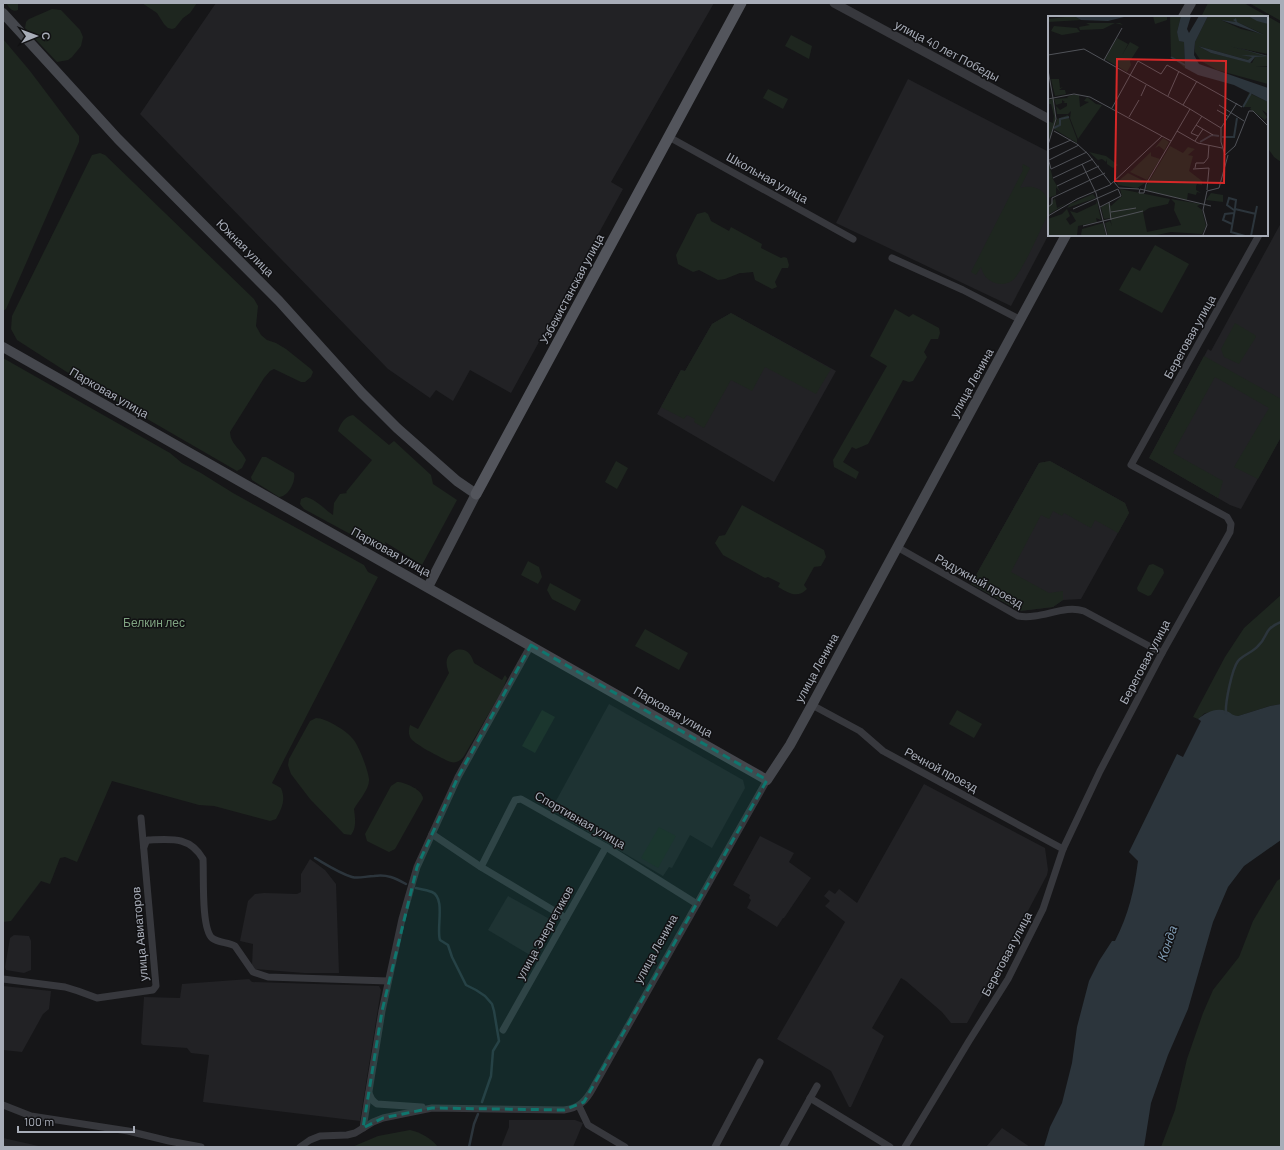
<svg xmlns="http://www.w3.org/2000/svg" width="1284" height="1150" font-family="Barlow,sans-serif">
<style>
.built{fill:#222225}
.green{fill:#1e261f}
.water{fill:#2c353c}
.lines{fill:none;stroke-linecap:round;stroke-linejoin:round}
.stream{stroke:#2c353c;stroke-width:2.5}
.minor{stroke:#37383d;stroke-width:7}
.tertiary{stroke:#37383d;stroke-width:9}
.secondary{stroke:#45474d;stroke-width:10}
.primary{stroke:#53555c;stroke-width:11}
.marked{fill:#0f766e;fill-opacity:0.2;stroke:#0f766e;stroke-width:3;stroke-dasharray:8 5;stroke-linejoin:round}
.labels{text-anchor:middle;stroke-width:3;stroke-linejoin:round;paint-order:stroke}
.street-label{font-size:12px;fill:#a8adb8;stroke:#111113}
.park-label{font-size:12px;fill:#7fa381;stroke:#111113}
.water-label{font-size:13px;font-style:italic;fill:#7f9bb3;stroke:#111113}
.inset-river{fill:none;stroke:#2c353c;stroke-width:2}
.inset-road{fill:none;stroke:#505258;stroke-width:1}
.view{fill:#d62828;fill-opacity:0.15;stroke:#d62828;stroke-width:2}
.inset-edge{fill:none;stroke:#a8adb8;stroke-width:2}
</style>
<rect width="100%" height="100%" fill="#161618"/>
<g class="built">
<polygon points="216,3 714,3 611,182 623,189 511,393 470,370 453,401 436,390 430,398 388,369 140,114"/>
<polygon points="908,79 1049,152 1049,234 1011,306 836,223"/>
<polygon points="1281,223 1281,437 1241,509 1230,505 1149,458 1208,349 1211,351"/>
<polygon points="731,313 836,371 774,482 657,414 681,370 685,371 712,324"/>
<polygon points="1050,461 1125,503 1129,513 1081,599 1063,600 1053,607 1020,611 971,584 1039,463"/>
<polygon points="609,704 743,780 745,788 712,848 690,835 672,868 669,867 663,876 551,810"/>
<polygon points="924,784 1045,848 1048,870 1047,875 994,975 967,1023 951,1023 942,1012 906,981 901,978 872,1028 884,1036 851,1107 849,1107 831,1071 777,1039 845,922 825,906 830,901 824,896 829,890 835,894 839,889 857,903"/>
<polygon points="760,836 794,853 789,862 811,878 784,918 783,918 777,927 747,908 751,900 749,898 750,895 733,885"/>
<polygon points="310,859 325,870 336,884 339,973 304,973 255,969 252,965 253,944 240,941 248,901 255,894 264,893 297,894 301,892 301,874"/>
<polygon points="508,896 555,922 535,958 488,930"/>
<polygon points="14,935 29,936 31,941 31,970 24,973 6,970 5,967 10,938"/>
<polygon points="249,979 252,982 379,986 381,990 360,1121 203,1102 209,1055 191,1053 187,1048 143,1045 141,1043 144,997 180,998 182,984"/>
<polygon points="3,986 51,991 49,1009 43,1014 22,1052 3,1050"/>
<polygon points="509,1120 575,1120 583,1123 573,1147 501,1147 509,1127"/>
<polygon points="1002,1128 1030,1147 986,1147"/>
<polygon points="3,1138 43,1147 3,1147"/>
</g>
<g class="green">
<path d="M 6,3 L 18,3 L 18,10 C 12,13 9,7 6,3 Z"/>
<polygon points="142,3 197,3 190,13 183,18 175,28 172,29 168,28 164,24 157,13"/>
<polygon points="1208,3 1244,3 1281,24 1281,162 1274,157 1267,147 1267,17 1201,17"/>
<polygon points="1249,3 1281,3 1281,21"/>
<polygon points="52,9 61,10 80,30 83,37 81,46 72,57 68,60 57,62 25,28 26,22 29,19"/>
<polygon points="791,35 812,46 809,59 785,46"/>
<polygon points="3,39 30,71 79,136 79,142 6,309 3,311"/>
<polygon points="768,89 788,99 783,109 763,98"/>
<path d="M 100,153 L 105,155 L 254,299 L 258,306 L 256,326 L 261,335 L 267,340 L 276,343 L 286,349 L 311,369 L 313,372 L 311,377 L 305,382 L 301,382 L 274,369 L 270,371 L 264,378 L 230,432 C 231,446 241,448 246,460 L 242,468 L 237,471 L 73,376 L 17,340 L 11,329 L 12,316 L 92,155 Z"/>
<path d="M 1023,164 L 1030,168 L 1020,188 C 1040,183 1052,195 1047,216 C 1041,229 1022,272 1013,280 C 1008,284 1001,285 995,283 C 987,280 983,275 981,267 L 976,275 L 971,272 L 1023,170 L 1022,167 Z"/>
<polygon points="705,212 708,214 711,221 729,231 731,227 762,244 761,248 781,258 784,257 787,258 789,265 788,268 782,268 775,282 777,287 772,289 755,280 753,272 743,273 740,273 725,279 718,280 699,270 693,272 678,264 676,255 697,214"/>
<polygon points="1155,245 1189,264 1162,313 1119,290 1132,267 1140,271"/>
<polygon points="895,309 909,317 913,314 939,328 940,333 938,339 931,339 924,352 927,357 913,381 909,382 903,380 868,444 856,449 852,447 843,462 859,472 856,479 834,467 833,460 887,366 870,356"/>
<polygon points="731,313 831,369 816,394 765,367 752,391 731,380 704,428 694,422 695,419 687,415 684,419 661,407 681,370 685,371 712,324"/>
<polygon points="1235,323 1255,335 1256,337 1239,364 1224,357 1221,349"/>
<polygon points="1204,356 1281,399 1281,437 1258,479 1234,467 1269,408 1215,377 1173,453 1223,481 1218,498 1149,458"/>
<path d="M 3,358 L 170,453 L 182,463 L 201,473 L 233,493 L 364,565 L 368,572 L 378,577 L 272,783 L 281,788 C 286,800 282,808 276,819 L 270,821 L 214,806 L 199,805 L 112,781 L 77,862 L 65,857 L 60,858 L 50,884 L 41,881 L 11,921 L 3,922 Z"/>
<path d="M 353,415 L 389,445 L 394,441 L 431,475 L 433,484 L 457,500 L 422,565 L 385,542 L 386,545 L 384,547 L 376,548 L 304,509 L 300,504 L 301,499 L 306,497 C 317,500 324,509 333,515 L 334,503 L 340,494 L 347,493 L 346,492 L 372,460 L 338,431 C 340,424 345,416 353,415 Z"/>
<path d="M 262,457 L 266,457 L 294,473 C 296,481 289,496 279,497 L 252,480 L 251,477 Z"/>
<polygon points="616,461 628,468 617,489 605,482"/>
<polygon points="1050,461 1125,503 1129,513 1118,533 1095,520 1091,528 1064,513 1062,516 1053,511 1049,519 1041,515 1011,572 1049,593 1063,591 1063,600 1053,607 1020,611 971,584 1039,463"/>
<path d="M 742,505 L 824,550 L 826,557 L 821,566 L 814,567 L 804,585 L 807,589 C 797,599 789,593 778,587 L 780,583 L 768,577 L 765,578 L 723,555 L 715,543 L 719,536 L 725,535 Z"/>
<polygon points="528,561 539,567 542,577 538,584 521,575"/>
<polygon points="1153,564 1163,569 1164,573 1151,595 1148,596 1138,591 1137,588 1149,565"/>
<polygon points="550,583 581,600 575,611 552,599 547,590"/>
<polygon points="1281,595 1281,704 1270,706 1238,716 1232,716 1226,711 1205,713 1198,719 1193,717 1225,657 1244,628"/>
<polygon points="645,629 688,653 679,670 635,646"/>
<path d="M 456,650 C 467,648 471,654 474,663 L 502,680 L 505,675 L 507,678 L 503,689 L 464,756 C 460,762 454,764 448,761 C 440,757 413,744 410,737 C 408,733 409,729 410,725 L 418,729 L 449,673 C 445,663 445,655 456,650 Z"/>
<polygon points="542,710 555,717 535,753 522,746"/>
<polygon points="957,710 982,724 974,738 949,724"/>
<path d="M 316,718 C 326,718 347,731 353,739 C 359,746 368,770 369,779 C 370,789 358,801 354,809 C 355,818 357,827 351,835 L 344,834 L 310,799 L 291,774 L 288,765 L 289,759 L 310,721 Z"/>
<path d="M 397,782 C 405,782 423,790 423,799 L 395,849 L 389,852 L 367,841 L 365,834 L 391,786 Z"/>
<polygon points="659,827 676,836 658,868 641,858"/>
<polygon points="1281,878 1281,1147 1161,1147 1175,1110 1187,1059 1203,1013 1213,990 1239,957 1253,921 1277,881"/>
<path d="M 410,1130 C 420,1132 431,1138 438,1147 L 352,1147 L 378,1136 Z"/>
</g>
<path class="water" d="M 1281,704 L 1281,840 L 1244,866 L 1228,887 L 1213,922 L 1188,1009 L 1168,1055 L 1151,1103 L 1144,1147 L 1044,1147 L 1050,1127 L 1062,1103 L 1072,1063 L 1077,1027 L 1089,981 L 1099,961 L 1112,941 L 1115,941 C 1129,913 1134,891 1138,861 L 1129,852 L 1177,754 L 1183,757 L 1201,721 L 1198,719 C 1205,713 1216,707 1226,711 C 1231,712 1232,716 1238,716 L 1270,706 Z"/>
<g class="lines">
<g class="stream">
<path d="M 1226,713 C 1225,703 1232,669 1238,661 C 1243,655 1253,652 1258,646 C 1269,636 1262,630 1281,622"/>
<path d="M 315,858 C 327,865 339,873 352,877 C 359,879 366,876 374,876 C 387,874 395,878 406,884"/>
<path d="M 416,888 C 421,889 427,890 432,892 C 446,898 436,929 440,940 L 448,945 L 452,957 L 466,985 L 476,990 L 485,996 L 492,1004 L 494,1011 L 499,1041 L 493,1051 L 491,1076 L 482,1102"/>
<polyline points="469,1147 474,1124 478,1114"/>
</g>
<g class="minor">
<polyline points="669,137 853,239"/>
<polyline points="892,258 963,290 1021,320"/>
<path d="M 897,547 L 1018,616 C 1042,620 1063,604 1084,611 L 1162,653"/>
<polyline points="812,705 860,731 883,751 1063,849"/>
<polyline points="432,834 481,867 566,918"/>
<path d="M 144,847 L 146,842 L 148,840 C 171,839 190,836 203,859 C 204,875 201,928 212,938 C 218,943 228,942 235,946 L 253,972 L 268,977 L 388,981"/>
<polyline points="481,867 515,800 521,799 606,847 697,904"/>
<polyline points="3,979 65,987 78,991 97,998 153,990 156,986 141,818"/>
<polyline points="503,1030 606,847"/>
<path d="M 369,1093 C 371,1098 372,1101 377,1104 L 422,1107"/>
<polyline points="810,1098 890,1147"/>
<polyline points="3,1105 31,1116 128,1131 169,1141 201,1147"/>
<polyline points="579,1106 588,1125 625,1147"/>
<polyline points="363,1128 382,1011 402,919 417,867 458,777 531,645"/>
<path d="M 300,1147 L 310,1140 L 320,1136 L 347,1135 L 355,1133 L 373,1122 L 383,1118 L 432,1108 L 564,1110 C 579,1108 586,1101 593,1088 L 767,780"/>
<polyline points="715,1147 760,1062"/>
<polyline points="783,1147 817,1086"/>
<polyline points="905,1147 969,1041 1008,979 1043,909 1063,849 1100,771 1162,653 1230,532 1231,524 1227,517 1131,465 1259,235"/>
</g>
<polyline class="tertiary" points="834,3 1049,119"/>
<g class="secondary">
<polyline points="3,13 118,139 279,301 362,393 397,428 457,481 476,494 428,587"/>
<polyline points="1183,17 1191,3"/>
<path d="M 3,347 C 257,492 513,634 767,780 L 790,745 L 812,705 L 1066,235"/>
</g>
<polyline class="primary" points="476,494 741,3"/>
</g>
<path class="marked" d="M 531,645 L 767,780 L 584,1102 L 564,1110 L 432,1108 L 383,1118 L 363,1128 L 382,1011 L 417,867 L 458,777 Z"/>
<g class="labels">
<g class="street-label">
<text transform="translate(947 51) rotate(28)" y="4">улица 40 лет Победы</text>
<text transform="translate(767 178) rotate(29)" y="4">Школьная улица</text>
<text transform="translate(245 248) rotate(45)" y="4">Южная улица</text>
<text transform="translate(572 289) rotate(-62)" y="4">Узбекистанская улица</text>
<text transform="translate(1190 337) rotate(-61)" y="4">Береговая улица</text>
<text transform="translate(972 383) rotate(-61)" y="4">улица Ленина</text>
<text transform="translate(109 393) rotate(30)" y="4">Парковая улица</text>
<text transform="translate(391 552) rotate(29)" y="4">Парковая улица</text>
<text transform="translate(979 581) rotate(29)" y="4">Радужный проезд</text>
<text transform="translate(1145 662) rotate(-62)" y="4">Береговая улица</text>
<text transform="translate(817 668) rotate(-61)" y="4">улица Ленина</text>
<text transform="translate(673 712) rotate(30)" y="4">Парковая улица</text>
<text transform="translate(941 770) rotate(28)" y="4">Речной проезд</text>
<text transform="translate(580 820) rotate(30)" y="4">Спортивная улица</text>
<text transform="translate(545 933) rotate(-61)" y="4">улица Энергетиков</text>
<text transform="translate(140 934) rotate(-95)" y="4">улица Авиаторов</text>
<text transform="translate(656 949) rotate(-61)" y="4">улица Ленина</text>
<text transform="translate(1007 954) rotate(-62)" y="4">Береговая улица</text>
</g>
<g class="park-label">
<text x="154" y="627">Белкин лес</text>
</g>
<g class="water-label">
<text transform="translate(1167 943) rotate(-71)" y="5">Конда</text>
</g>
</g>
<g transform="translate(1048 16)">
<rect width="220" height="220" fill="#161618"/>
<path d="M 26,0 L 33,4 L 0,6 L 0,3 ZM 119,0 L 119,4 L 107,8 L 105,0 ZM 122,0 L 133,0 L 129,16 L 132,25 L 136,26 L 137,52 L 123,40 ZM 160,0 L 200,0 L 220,8 L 220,38 L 185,31 L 220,40 L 220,50 L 208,50 L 220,51 L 220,68 L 169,54 L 153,45 L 147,36 L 147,26 ZM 173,4 L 191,7 L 215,18 L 193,13 ZM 150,30 L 200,44 L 204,41 L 195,39 L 207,41 L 204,47 L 163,37 ZM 38,7 L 72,7 L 75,9 L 67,7 L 55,13 L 32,14 L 31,11 L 42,9 ZM 6,10 L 29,12 L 32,16 L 14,19 L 3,15 ZM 69,22 L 80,28 L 74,39 L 82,26 L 91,31 L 82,45 L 83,49 L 79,56 L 57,43 ZM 3,63 L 11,63 L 12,72 L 15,71 L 11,74 L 17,74 L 18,78 L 7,80 ZM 201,77 L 220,86 L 220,98 L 214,94 L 219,101 L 217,104 L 202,93 L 203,91 L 195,91 ZM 24,79 L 31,79 L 32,91 L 41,86 L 36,85 L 39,81 L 48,88 L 54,89 L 30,123 L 22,102 L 23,95 L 20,98 L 9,98 L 8,90 L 12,94 L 19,90 L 19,87 L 15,87 L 17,86 L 14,84 L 14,87 L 8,89 L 6,83 L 20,82 L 19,81 ZM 5,83 L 8,103 L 0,127 L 0,105 L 5,107 L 6,100 L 3,88 L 0,88 L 0,84 ZM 20,99 L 29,123 L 29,127 L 6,113 L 9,103 ZM 115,122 L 121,126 L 115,137 L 116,134 L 111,130 L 107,132 ZM 122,130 L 135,137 L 140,131 L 147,133 L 140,139 L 145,140 L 141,155 L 154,165 L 154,169 L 149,168 L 148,170 L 148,174 L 153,177 L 149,176 L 148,179 L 140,177 L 139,184 L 100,175 L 97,172 ZM 41,136 L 58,140 L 70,149 L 65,152 L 59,148 L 59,143 L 58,146 L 54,143 L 50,144 ZM 103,136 L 103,140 L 112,143 L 99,164 L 82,156 ZM 0,143 L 5,163 L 13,177 L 8,171 L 8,179 L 0,182 ZM 80,157 L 96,165 L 97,167 L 89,172 L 70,169 L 69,166 ZM 72,173 L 122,183 L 120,188 L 101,192 L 95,196 L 99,216 L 133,209 L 126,194 L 127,187 L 123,183 L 153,188 L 149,190 L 154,194 L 158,210 L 154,218 L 123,216 L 104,220 L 60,220 L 57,207 L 62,205 L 64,210 L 62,202 L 56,203 L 53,191 L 61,187 L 63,190 L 74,180 ZM 163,177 L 175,179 L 175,186 L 158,184 ZM 45,178 L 48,182 L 19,192 L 22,188 ZM 7,182 L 9,192 L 19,187 L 0,199 L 0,191 ZM 49,185 L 53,204 L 48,202 L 49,206 L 30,210 L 29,220 L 0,220 L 0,203 L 14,198 L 19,193 L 22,200 L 18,203 L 22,209 L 28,205 L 22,195 L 29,197 L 48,188 ZM 55,207 L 58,220 L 29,220 L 33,219 L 34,213 Z" fill="#1e261f" fill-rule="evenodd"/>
<path d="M 26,0 L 80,0 L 60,5 L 33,4 ZM 133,0 L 143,0 L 139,13 L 141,17 L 151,0 L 160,0 L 147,26 L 146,39 L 151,48 L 220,72 L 220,86 L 186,69 L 150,59 L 137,52 L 136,26 L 131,25 L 129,16 ZM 200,0 L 220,0 L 220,8 L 209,5 ZM 188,2 L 189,6 L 216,19 L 173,4 L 188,6 L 185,4 ZM 150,30 L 200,44 L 204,41 L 193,39 L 217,40 L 183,30 L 220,40 L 207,41 L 202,47 L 163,37 Z" fill="#2c353c"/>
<path class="inset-river" d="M 123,41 L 137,49M 195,91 L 203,77M 6,112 L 12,109 L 12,103 L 21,101M 174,121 L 186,121 L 189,102M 152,126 L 164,119 L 171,120M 186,194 L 179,189 L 181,182 L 188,184 L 187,192M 184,208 L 175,204 L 177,198 L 186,197M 197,220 L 183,216 L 187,193 L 208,198M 203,220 L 209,190"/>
<path class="inset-road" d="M 0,39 L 36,33 L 142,93 L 98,168 L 96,177 L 91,177 L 92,173 L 96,174M 56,44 L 74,12M 0,54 L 5,82M 93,80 L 98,69M 120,80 L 131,55M 0,83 L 26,78 L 42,81 L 123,125M 189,87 L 173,112 L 173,126 L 177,139 L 187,130 L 201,95 L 205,95 L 220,110M 135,89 L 149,65M 171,89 L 196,105M 64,92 L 90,45 L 113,58 L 119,49 L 194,91M 142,93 L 173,112M 169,94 L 181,101M 81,101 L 91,84M 148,109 L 165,119M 6,115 L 29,128 L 40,138 L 63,168M 129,115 L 150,127 L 174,132M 150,120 L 143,117 L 154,100M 147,125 L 155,113M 0,129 L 8,103 L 5,82M 0,134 L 23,124M 0,142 L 3,153 L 39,136M 1,144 L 31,129M 34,148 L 48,177 L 59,220M 147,152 L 148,147 L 156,147 L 160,142 L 161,129M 145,153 L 161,152 L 159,174M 5,162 L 45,143M 66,166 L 71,172 L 91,173M 9,170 L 51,150M 96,174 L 163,190M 61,186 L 63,204M 0,191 L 4,188 L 4,182 L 57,157M 25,193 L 70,173 L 73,180 L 52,191M 63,196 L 88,192M 0,200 L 29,183 L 62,169 L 114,120M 35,210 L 95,195M 155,219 L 159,209 L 155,194 L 159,175 L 171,172 L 180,139"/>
<path class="view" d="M 69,43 L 178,45 L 176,167 L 67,165 Z"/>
<rect width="220" height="220" class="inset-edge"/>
</g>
<rect width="1284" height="1150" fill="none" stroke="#a8adb8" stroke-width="8"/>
<g transform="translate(36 36) rotate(89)" stroke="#111113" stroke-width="3" paint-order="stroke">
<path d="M0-3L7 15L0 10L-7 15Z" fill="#a8adb8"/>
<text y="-6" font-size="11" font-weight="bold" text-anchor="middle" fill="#a8adb8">С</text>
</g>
<path d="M18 1126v6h116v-6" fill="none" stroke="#a8adb8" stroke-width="2"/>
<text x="24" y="1126" font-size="12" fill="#a8adb8" stroke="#111113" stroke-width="3" paint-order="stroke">100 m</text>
</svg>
